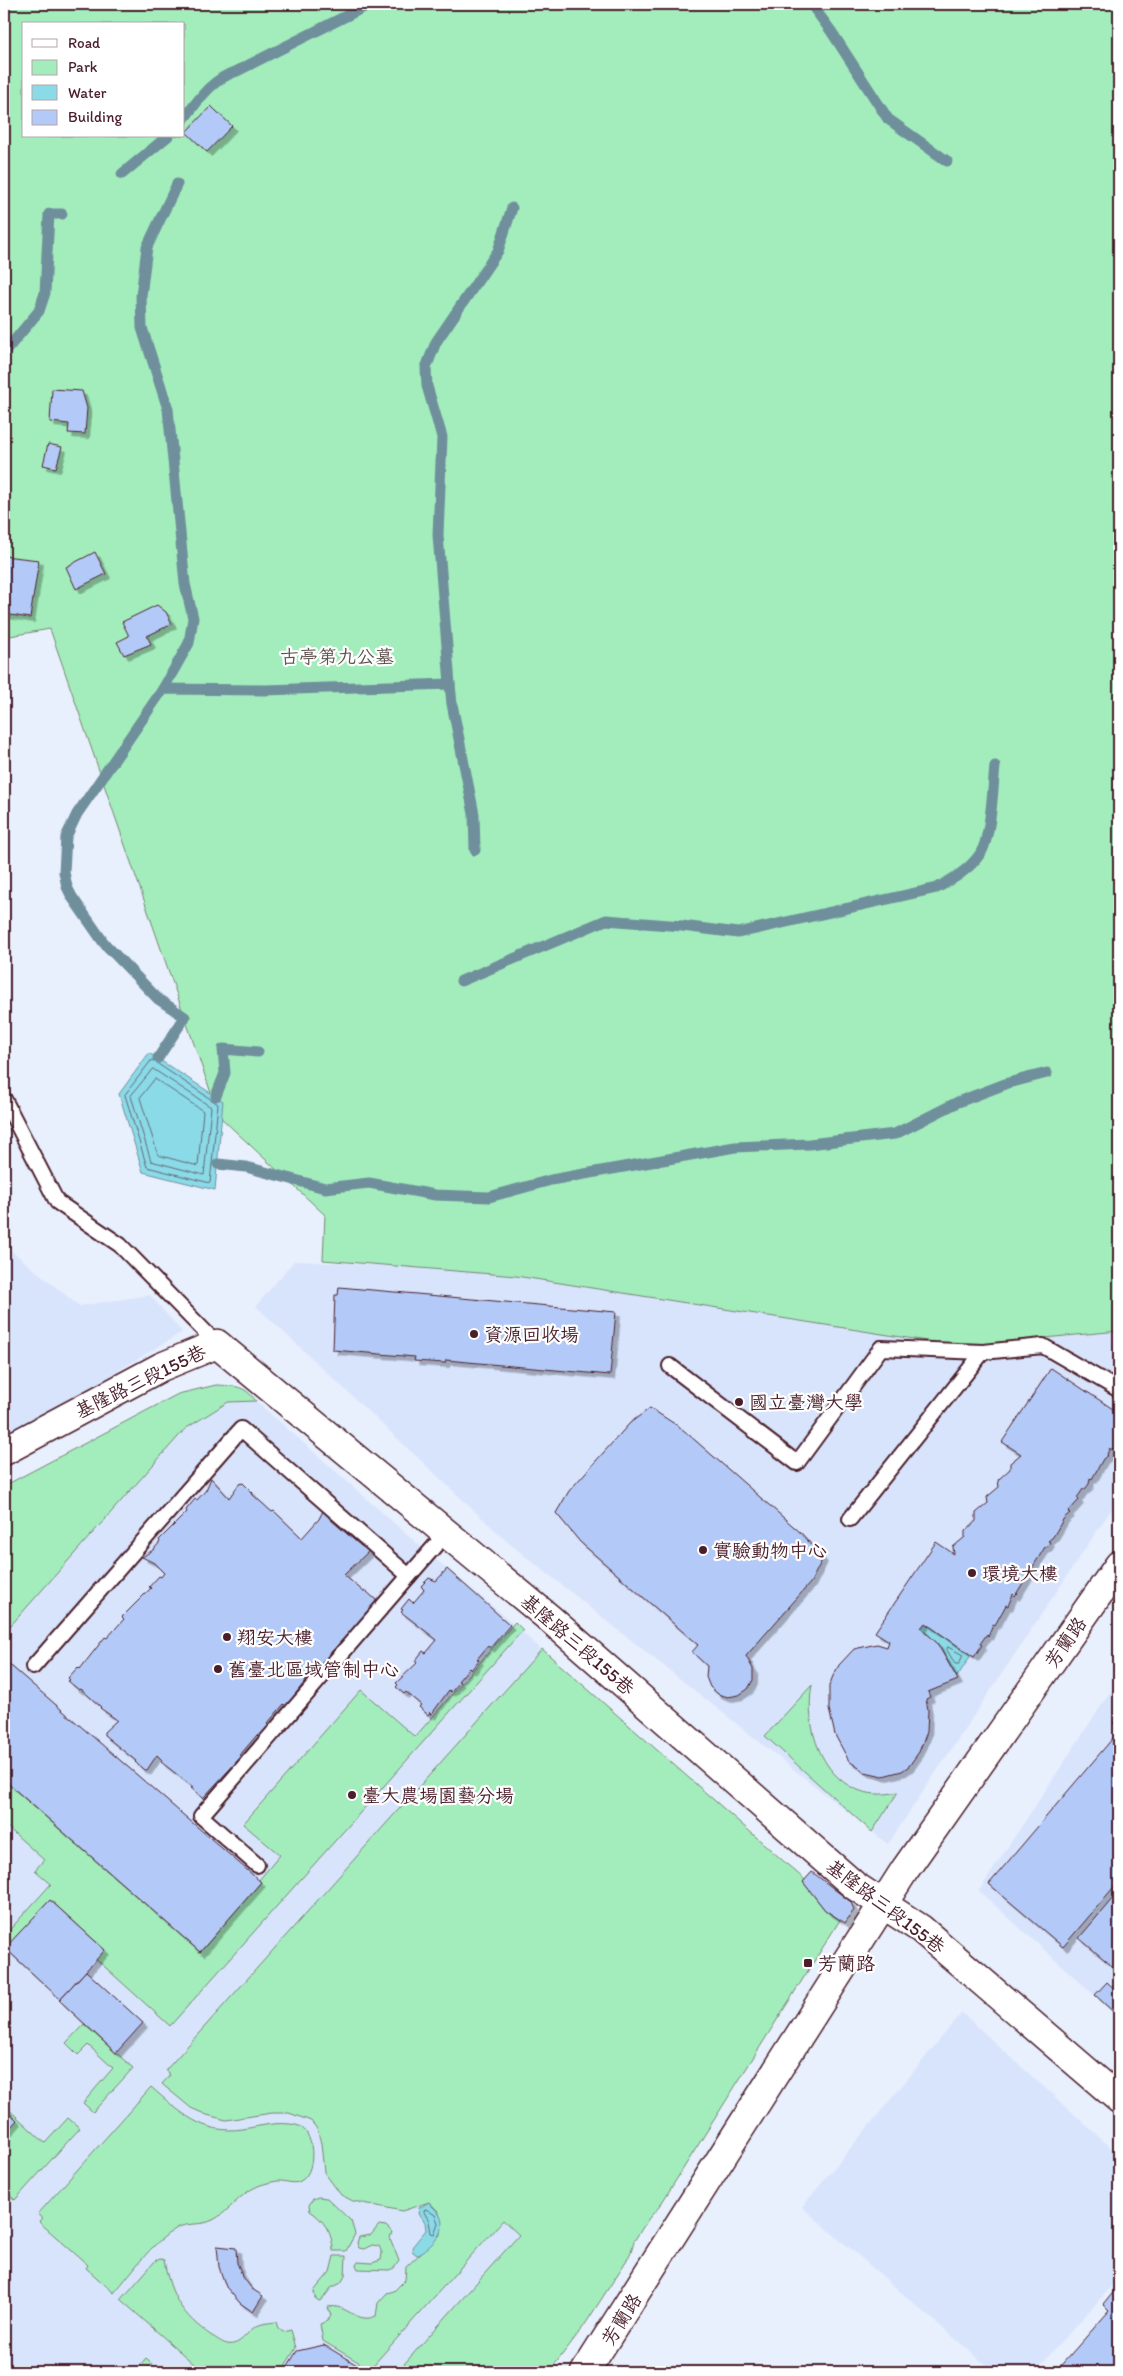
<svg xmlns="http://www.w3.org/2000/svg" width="1123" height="2376" font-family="Itim,'LXGW WenKai TC',sans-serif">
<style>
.built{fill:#d8e4fc}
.green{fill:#a3edbc;stroke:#768674;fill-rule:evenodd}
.water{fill:#8adae7;stroke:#708f9c}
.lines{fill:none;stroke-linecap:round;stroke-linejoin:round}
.shore{stroke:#646a76;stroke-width:1}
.stream{stroke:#708f9c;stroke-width:11}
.building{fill:#b3caf8;stroke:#4a1f2b;filter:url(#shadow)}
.service-casing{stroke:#4a1f2b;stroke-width:18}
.minor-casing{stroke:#4a1f2b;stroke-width:31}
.tertiary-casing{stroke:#4a1f2b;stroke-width:31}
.service{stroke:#fff;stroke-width:14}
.minor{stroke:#fff;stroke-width:28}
.tertiary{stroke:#fff;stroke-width:28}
.poi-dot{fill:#4a1f2b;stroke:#fff;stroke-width:2}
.labels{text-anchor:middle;stroke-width:4.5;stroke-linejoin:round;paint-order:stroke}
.park-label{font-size:19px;fill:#60524f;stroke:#fff}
.poi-label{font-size:19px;fill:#4a1f2b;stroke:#fff;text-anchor:start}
.street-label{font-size:19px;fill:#4a1f2b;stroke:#fff}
</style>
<defs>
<filter id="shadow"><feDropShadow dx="4.5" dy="4.5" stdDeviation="0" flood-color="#0004"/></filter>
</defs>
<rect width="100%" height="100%" fill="#e8effd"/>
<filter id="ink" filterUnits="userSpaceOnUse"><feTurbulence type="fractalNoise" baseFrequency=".02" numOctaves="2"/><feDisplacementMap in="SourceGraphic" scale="10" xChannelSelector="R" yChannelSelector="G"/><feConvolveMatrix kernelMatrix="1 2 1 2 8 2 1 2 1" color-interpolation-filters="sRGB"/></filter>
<g filter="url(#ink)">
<g class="built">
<polygon points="1119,1135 1119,1498 888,1844 510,1544 256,1306 294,1261 828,1286"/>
<polygon points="4,1245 79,1306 150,1295 182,1332 64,1404 4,1434"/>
<polygon points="216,1385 236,1386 248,1390 256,1401 429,1554 509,1620 829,1913 532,2372 4,2372 4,1486 178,1394"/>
<polygon points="1119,1679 1119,2017 979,1891"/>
<polygon points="962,2013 1119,2155 1119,2278 1034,2372 994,2372 802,2207"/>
</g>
<g class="green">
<path d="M 4,4 L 1119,4 L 1119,1331 L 958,1346 L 516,1276 L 323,1260 L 325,1215 L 219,1116 L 50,629 L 4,637 ZM 24,24 L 184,24 L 184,136 L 24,136 Z"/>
<path d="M 216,1385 C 235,1386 244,1385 256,1401 L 228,1402 L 185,1429 L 4,1633 L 4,1589 L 7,1584 L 4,1581 L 4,1486 L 178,1394 Z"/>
<polygon points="515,1622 523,1630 170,2026 96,1959 105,1950 50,1900 4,1950 4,1936 51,1884 35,1870 44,1860 4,1824 4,1780 200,1952 261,1882 259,1880 280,1855 243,1824 361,1690 415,1737"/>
<path d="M 542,1649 L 805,1880 L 803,1882 L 825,1910 L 840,1920 L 659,2207 L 649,2218 L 634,2241 L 630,2255 L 584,2326 L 549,2372 L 397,2372 L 519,2235 L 503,2220 L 367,2372 L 359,2372 L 362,2371 L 360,2363 L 323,2341 L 320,2324 L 327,2321 L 331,2316 L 328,2307 C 346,2303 357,2325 376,2316 L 378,2303 L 387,2293 L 394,2291 L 405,2280 L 406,2267 L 440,2235 L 439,2212 L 429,2202 L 402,2211 L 353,2201 L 341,2195 L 324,2172 L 321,2143 L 317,2129 L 311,2121 L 289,2113 L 272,2113 L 226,2120 L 207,2115 L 191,2108 L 162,2084 L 170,2075 L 166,2070 Z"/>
<path d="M 812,1685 C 802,1740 834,1807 898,1792 L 872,1832 L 765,1736 Z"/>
<polygon points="84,2024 133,2068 93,2112 83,2103 113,2068 88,2045 78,2055 66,2043"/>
<path d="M 151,2087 C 180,2112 202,2135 243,2129 C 261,2126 278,2121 296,2125 C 315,2129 317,2170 302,2180 C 294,2186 286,2180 277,2181 C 271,2182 263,2184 258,2186 C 239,2194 229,2212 213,2220 C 201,2226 188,2222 177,2228 C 151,2243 133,2271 114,2293 L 86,2268 L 88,2265 L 39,2222 L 43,2218 L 38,2214 Z"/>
<polygon points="4,2105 45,2143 68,2118 80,2128 15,2200 4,2190"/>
<path d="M 318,2197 L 327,2198 L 351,2221 L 355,2234 L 346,2251 L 333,2251 C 333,2234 324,2220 310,2211 L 309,2205 L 313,2199 Z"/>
<polygon points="379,2225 386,2226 392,2232 390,2238 399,2261 394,2268 389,2270 358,2269 356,2265 358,2262 372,2263 381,2260 382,2253 379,2246 372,2245 364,2249 359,2248 357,2243 359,2237 371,2235"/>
<polygon points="334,2256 346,2256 345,2276 341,2283 331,2288 322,2300 319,2301 315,2298 314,2291 330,2272"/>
<path d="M 161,2259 L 164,2260 C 170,2295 182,2316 212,2336 C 218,2339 225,2346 233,2344 C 243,2342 248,2330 257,2326 C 262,2323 270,2323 276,2322 L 278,2328 L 283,2332 L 291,2330 L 296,2348 L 281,2372 L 203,2372 L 121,2300 L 156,2260 Z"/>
<polygon points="146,2359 152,2364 145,2372 135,2372"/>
</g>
<g class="water">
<polygon points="149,1053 223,1101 215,1190 143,1172 119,1094"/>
<polygon points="925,1623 971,1655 957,1677 937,1643 921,1628"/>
<path d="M 429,2202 C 431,2207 437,2209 439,2214 C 449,2230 432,2247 417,2255 L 413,2252 L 412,2247 L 426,2230 L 425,2222 L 418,2214 L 419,2208 Z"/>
</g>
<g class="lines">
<g class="shore">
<polygon points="152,1060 218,1104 210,1183 147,1167 125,1095"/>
<polygon points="153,1069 211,1107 204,1175 151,1161 131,1096"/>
<polygon points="155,1079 203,1111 198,1166 158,1155 140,1098"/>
<polygon points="948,1647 963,1655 959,1664 955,1664 947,1650"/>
<polygon points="426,2209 435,2215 438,2223 434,2234 431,2233 429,2221 424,2212"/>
</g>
<g class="stream">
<polyline points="811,4 831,31 888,119 947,161"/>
<path d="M 184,119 C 199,99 212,79 237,71 L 362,8 L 380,4"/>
<polyline points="122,174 168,136"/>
<polyline points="4,353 39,311 45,293 49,214 62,214"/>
<polyline points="450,684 452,704 474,814 475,850"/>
<polyline points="163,689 189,643 193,618 185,584 168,409 142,328 141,296 147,247 177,184"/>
<path d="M 461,981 L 606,920 L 682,926 L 738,933 L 937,888 C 953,879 969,870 980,854 C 991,840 993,785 995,766"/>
<polyline points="158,1058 185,1017 158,999 104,943 72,897 67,887 64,872 66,837 77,814 163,689 265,690 450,684 438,535 442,437 427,386 426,368 436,342 498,251 512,208"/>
<polyline points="216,1096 225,1073 223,1049 258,1052"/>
<polyline points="218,1164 246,1167 325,1188 369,1183 435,1195 489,1197 551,1180 735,1147 809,1144 895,1134 958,1102 1008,1083 1047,1073"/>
</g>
</g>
<g class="building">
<polygon points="211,106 232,126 207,152 186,132"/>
<polygon points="52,389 82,391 87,408 85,434 68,433 69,424 50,422"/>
<polygon points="48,444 62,447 56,468 43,465"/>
<polygon points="95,552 106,574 76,589 66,567"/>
<polygon points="4,556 39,560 30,618 4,614"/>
<polygon points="157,605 166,612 172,624 147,636 151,644 124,655 117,642 129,636 122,622"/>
<polygon points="339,1287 616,1312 610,1375 446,1360 445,1363 414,1361 415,1357 333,1350 335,1295 338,1295"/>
<polygon points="1051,1368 1119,1413 1118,1441 1112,1450 1110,1448 1107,1454 1108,1455 1103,1459 1092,1479 1090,1478 1089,1484 1085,1489 1083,1489 1077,1498 1079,1500 1068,1512 1070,1513 1064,1518 1053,1537 1048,1541 1050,1542 1047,1547 1045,1547 1015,1596 1013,1594 1008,1606 1006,1605 995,1625 993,1624 988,1636 987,1634 980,1644 982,1645 974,1657 925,1623 921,1628 937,1643 958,1680 928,1692 930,1697 926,1699 928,1710 927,1732 919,1752 909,1766 902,1771 883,1776 865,1772 849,1761 835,1735 829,1709 829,1686 833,1676 839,1665 854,1649 877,1644 887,1647 889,1641 875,1632 936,1542 954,1554 953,1547 965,1537 965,1531 976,1521 976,1513 988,1503 987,1497 999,1487 998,1480 1010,1469 1010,1463 1021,1454 1002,1442"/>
<polygon points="650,1408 681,1428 801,1533 823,1558 811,1582 746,1656 753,1669 753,1680 748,1689 739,1695 728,1697 718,1694 710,1687 706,1677 707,1666 692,1652 698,1645 580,1542 556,1513 569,1491 630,1423"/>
<polygon points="211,1478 229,1498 239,1484 243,1483 253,1493 252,1494 272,1512 274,1511 302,1538 319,1519 324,1509 330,1519 361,1546 370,1550 344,1575 364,1592 366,1591 376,1600 377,1603 321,1663 323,1664 313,1675 311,1674 286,1706 284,1704 267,1724 269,1726 259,1737 257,1735 240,1755 242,1756 203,1798 191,1788 193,1787 161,1762 162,1760 157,1755 147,1770 144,1770 135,1762 136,1761 104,1735 104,1732 117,1720 100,1708 101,1707 81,1689 79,1690 68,1681 70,1680 68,1678 78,1667 80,1669 105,1637 107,1638 124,1619 122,1617 151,1588 149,1587 159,1576 161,1577 164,1573 154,1563 142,1557 153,1550 160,1542 159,1540 187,1512 186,1510 195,1499 197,1500 206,1490"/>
<polygon points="447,1569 510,1625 490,1648 488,1646 477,1659 479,1660 471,1670 469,1668 458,1681 460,1682 451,1692 449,1690 431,1715 430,1712 428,1715 419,1707 421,1705 406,1692 404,1694 396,1687 398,1685 396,1683 417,1663 415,1661 423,1651 426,1653 437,1640 401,1612 403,1610 401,1609 409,1599 413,1603 424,1590 421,1586 429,1578 436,1581"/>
<polygon points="4,1660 261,1882 200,1952 4,1780"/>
<polygon points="1119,1715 1119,1728 1113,1723"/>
<polygon points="1119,1731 1119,1881 1063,1947 989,1884"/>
<polygon points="812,1872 851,1902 854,1910 845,1923 825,1910 803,1882"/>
<polygon points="1119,1891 1119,1972 1079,1938"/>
<polygon points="50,1900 105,1950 60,1999 5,1948"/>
<polygon points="86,1971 143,2023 116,2053 59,2000"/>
<polygon points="1107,1982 1119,1993 1119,2017 1095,1995"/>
<polygon points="4,2108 17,2120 4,2135"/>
<polygon points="217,2246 236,2248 237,2263 243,2277 252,2289 263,2296 253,2312 240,2303 226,2287 219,2267"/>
<polygon points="1116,2289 1119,2292 1119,2369 1117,2372 1055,2372 1109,2311 1103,2305"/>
<polygon points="324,2345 357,2365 329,2372 284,2372 297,2351"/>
</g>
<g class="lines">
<g class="service-casing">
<g id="service">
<polyline points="4,1099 57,1202 120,1245 217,1344"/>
<polyline points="670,1366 797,1463 881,1348 983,1352 1043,1346 1119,1390"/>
<polyline points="850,1519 983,1352"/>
<polyline points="33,1667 241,1429 409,1576"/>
<polyline points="257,1865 201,1816 447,1532"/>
</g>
</g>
<g class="minor-casing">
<polyline id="minor" points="4,1451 161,1367 217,1344 549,1618 855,1886 921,1929 1119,2099"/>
</g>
<g class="tertiary-casing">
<polyline id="tertiary" points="585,2372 904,1871 1119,1565"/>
</g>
<use href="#service" class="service"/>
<use href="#minor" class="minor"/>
<use href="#tertiary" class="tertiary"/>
</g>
</g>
<g class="poi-dot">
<circle cx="474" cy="1334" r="5"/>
<circle cx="739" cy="1402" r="5"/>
<circle cx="703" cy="1550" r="5"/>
<circle cx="972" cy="1573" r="5"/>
<circle cx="227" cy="1637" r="5"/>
<circle cx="218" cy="1669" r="5"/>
<circle cx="352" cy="1795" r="5"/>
<rect x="803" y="1958" width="10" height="10" rx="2.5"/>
</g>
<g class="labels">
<g class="park-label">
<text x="337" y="663">古亭第九公墓</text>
</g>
<g class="poi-label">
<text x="484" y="1341">資源回收場</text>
<text x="749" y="1409">國立臺灣大學</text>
<text x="713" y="1557">實驗動物中心</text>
<text x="982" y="1580">環境大樓</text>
<text x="237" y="1644">翔安大樓</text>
<text x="228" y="1676">舊臺北區域管制中心</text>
<text x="362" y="1802">臺大農場園藝分場</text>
<text x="818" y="1970">芳蘭路</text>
</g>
<g class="street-label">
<text transform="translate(140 1381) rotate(-26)" y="7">基隆路三段155巷</text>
<text transform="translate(1065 1642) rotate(-55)" y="7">芳蘭路</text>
<text transform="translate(578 1644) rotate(41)" y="7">基隆路三段155巷</text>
<text transform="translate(886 1906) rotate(37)" y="7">基隆路三段155巷</text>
<text transform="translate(621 2319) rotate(-58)" y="7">芳蘭路</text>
</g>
</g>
<rect width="1123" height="2376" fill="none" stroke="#fff" stroke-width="20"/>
<rect x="10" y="10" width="1103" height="2356" fill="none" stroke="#4a1f2b" stroke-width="2" filter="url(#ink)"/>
<rect x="22" y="22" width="162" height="115" fill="#ffffff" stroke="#b7a5aa"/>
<rect x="32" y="39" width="25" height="8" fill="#ffffff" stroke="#b7a5aa"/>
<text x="68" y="48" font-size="15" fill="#4a1f2b">Road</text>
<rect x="32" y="60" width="25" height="15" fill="#a3edbc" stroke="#b7a5aa"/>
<text x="68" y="72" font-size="15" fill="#4a1f2b">Park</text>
<rect x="32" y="85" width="25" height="15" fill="#8adae7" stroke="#b7a5aa"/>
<text x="68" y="98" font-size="15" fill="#4a1f2b">Water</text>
<rect x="32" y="110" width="25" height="15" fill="#b3caf8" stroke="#b7a5aa"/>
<text x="68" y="122" font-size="15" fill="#4a1f2b">Building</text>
</svg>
